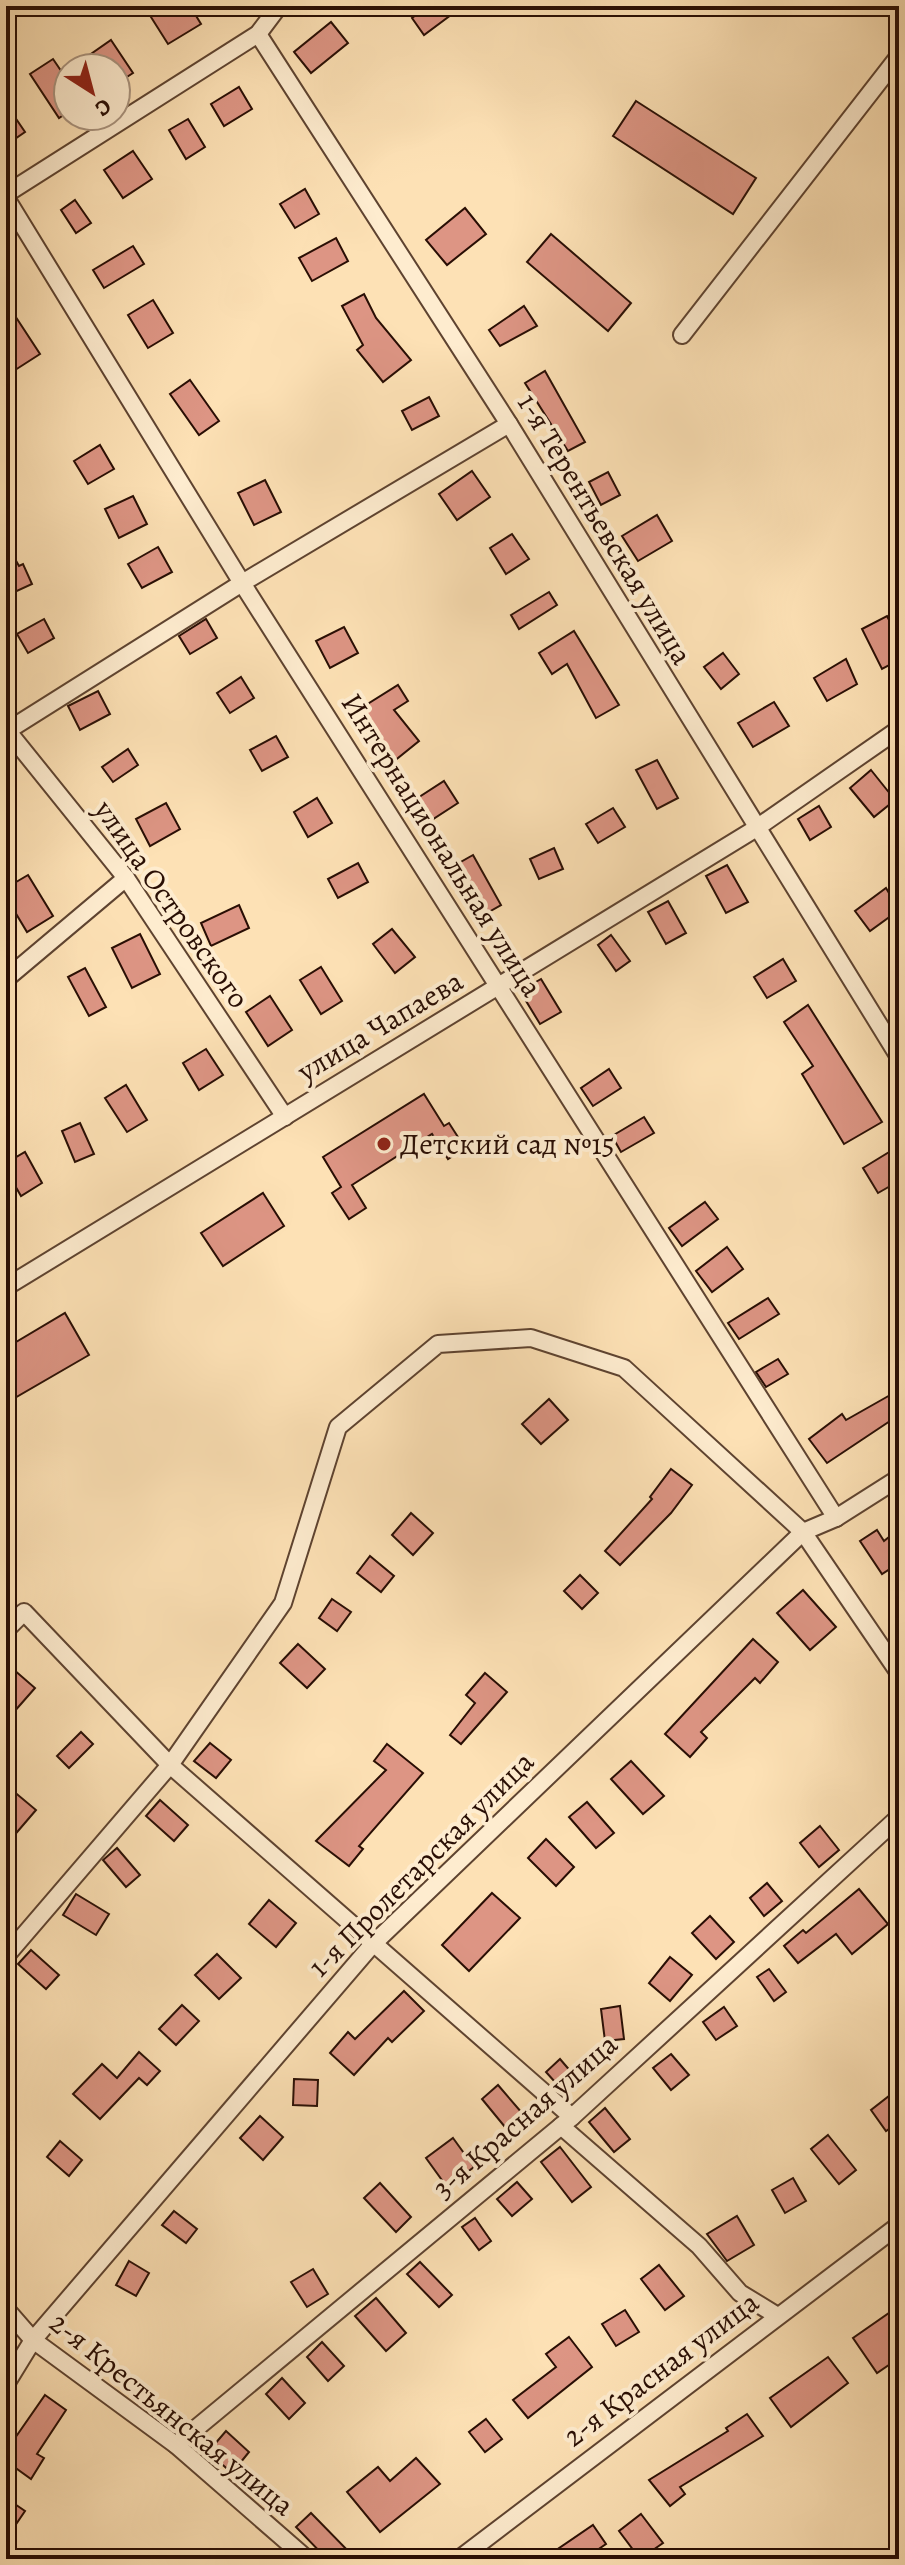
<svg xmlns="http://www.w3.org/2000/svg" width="905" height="2565" font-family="Alegreya,serif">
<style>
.building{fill:#dd9584;stroke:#290e04;stroke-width:2}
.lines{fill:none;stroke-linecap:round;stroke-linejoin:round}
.minor-casing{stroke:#5e4330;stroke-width:20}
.minor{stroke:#feeccf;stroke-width:16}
.poi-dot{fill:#8f2418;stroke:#feeccf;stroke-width:3}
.labels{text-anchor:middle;stroke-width:8;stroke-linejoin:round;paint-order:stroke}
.street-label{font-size:30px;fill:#290e04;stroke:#feeccf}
.poi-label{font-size:30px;fill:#290e04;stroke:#feeccf;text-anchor:start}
</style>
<rect width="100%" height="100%" fill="#fde1b5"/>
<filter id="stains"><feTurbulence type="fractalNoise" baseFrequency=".0025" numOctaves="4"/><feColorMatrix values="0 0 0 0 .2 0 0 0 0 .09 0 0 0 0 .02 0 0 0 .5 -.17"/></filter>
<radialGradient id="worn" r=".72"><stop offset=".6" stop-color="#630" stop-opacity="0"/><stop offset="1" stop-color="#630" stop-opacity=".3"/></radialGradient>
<g class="building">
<polygon points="144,6 190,6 201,24 168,44"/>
<polygon points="428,6 463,6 424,35 412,18"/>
<polygon points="331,22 348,43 311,73 294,52"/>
<polygon points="111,40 133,73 116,84 116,68 96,68 88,56"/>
<polygon points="53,59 68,81 68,112 59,118 30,74"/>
<polygon points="239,87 252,109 224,126 211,104"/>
<polygon points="636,101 756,178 733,214 613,136"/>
<polygon points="6,104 25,132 6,145"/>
<polygon points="188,119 205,147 186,159 169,130"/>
<polygon points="133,151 152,179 123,198 104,170"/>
<polygon points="305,189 319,214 295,228 280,204"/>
<polygon points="75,200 91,223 76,233 61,210"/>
<polygon points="465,208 486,234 447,265 426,240"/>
<polygon points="551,234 631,303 608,331 527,262"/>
<polygon points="336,238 348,261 312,281 299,258"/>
<polygon points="133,246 144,264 104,288 93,270"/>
<polygon points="364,294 376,318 411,360 383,382 357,350 363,345 342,306"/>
<polygon points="153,300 173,333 148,348 128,315"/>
<polygon points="6,302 40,354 12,372 6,364"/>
<polygon points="524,306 537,326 500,346 489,330"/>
<polygon points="545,371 585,442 568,451 525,383"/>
<polygon points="190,380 219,421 199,435 170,394"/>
<polygon points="429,397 439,416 412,430 402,411"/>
<polygon points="100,445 114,469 88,484 74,461"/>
<polygon points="472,471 490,497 457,520 439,494"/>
<polygon points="608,472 620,495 601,505 589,482"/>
<polygon points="265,480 281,512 254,525 238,493"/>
<polygon points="133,496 147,524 119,538 105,509"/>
<polygon points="657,515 672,541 638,561 622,536"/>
<polygon points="512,534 529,559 506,574 490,548"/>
<polygon points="6,543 19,566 23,564 32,584 6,596"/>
<polygon points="158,547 172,572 142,588 128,564"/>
<polygon points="549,592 557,605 519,629 511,615"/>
<polygon points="887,616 899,639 899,660 882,669 862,629"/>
<polygon points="44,619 54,638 28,653 17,634"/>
<polygon points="206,619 217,638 190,654 179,636"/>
<polygon points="344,627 358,653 330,668 316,641"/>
<polygon points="574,631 619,705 596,718 567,664 552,674 539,653"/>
<polygon points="723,653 739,674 721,689 704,667"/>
<polygon points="846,659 857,684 827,701 814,678"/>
<polygon points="241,677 254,698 230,713 217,693"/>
<polygon points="398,685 408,701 394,710 419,741 393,762 358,710"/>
<polygon points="98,691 110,714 80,730 68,706"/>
<polygon points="774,702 789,726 753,747 738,723"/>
<polygon points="276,736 288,757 262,771 250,750"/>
<polygon points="128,749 138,765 113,782 102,767"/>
<polygon points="657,760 678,798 657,809 636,770"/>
<polygon points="871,770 895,800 874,817 850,788"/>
<polygon points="444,781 458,803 427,823 413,801"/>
<polygon points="317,798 332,823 308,837 294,812"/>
<polygon points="166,803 180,829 150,846 136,819"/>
<polygon points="819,806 831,827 810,840 798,819"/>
<polygon points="613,808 625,827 598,843 586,824"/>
<polygon points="554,848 563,869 539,879 530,859"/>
<polygon points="473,855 501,905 480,917 452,867"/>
<polygon points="358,863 368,882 338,898 328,879"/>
<polygon points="727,865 748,902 726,913 706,876"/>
<polygon points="28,875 53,916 27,932 6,897 6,888"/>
<polygon points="886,888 899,910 870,931 855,911"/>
<polygon points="668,901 686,933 666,944 648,912"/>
<polygon points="239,905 249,928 211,946 201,923"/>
<polygon points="392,929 415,957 395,973 373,944"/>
<polygon points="140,934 160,974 132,988 112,948"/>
<polygon points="611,935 630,961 616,971 598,945"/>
<polygon points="783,959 796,981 767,998 754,977"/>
<polygon points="321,967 342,1001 321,1014 300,980"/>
<polygon points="85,968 106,1007 89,1016 68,977"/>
<polygon points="541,979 561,1012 540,1024 520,991"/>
<polygon points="270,996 292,1030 268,1046 246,1012"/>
<polygon points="808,1005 882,1122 844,1144 802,1074 813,1066 784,1022"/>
<polygon points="206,1049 223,1075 199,1090 183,1063"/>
<polygon points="609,1069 621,1088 593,1106 581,1088"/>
<polygon points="126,1085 147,1120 127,1132 105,1098"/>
<polygon points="424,1094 444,1126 449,1123 465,1148 448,1159 432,1134 352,1185 366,1208 349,1219 332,1193 341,1187 323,1157"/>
<polygon points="644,1117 654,1133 621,1152 612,1136"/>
<polygon points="80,1123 94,1154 75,1162 62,1131"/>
<polygon points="899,1146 899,1181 878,1193 863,1168"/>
<polygon points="25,1152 42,1183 21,1196 6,1170 6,1163"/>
<polygon points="263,1193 284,1226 223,1266 201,1233"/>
<polygon points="705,1202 718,1219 682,1246 669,1228"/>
<polygon points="727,1247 743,1269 712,1292 696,1271"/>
<polygon points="768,1298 779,1314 739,1339 728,1323"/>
<polygon points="65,1313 89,1355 6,1403 6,1348"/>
<polygon points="778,1359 788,1374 766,1387 756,1372"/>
<polygon points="892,1394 899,1406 899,1415 827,1463 809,1439 842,1414 846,1420"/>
<polygon points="549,1399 568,1420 541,1444 522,1424"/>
<polygon points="671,1469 692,1485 671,1513 620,1565 605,1551 652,1499 650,1497"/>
<polygon points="411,1513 433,1533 413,1555 392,1535"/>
<polygon points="877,1530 884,1541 889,1537 899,1552 899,1563 882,1574 860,1541"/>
<polygon points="370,1556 394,1576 381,1592 357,1573"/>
<polygon points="580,1575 598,1593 582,1609 564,1591"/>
<polygon points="803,1590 836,1627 810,1650 777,1613"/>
<polygon points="332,1599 351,1612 337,1631 319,1618"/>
<polygon points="753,1639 778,1662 760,1683 755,1678 701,1732 707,1738 690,1757 665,1734"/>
<polygon points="298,1644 325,1669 307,1688 280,1663"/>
<polygon points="13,1669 35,1688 6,1721 6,1677"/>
<polygon points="485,1673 507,1692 461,1744 450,1735 475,1703 466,1695"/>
<polygon points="81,1732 93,1744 69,1768 57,1756"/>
<polygon points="210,1743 231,1760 216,1778 194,1761"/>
<polygon points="387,1744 423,1773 359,1846 363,1849 349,1866 316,1841 386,1770 374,1761"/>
<polygon points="631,1761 664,1796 643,1814 611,1779"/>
<polygon points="6,1785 36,1810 6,1845"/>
<polygon points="160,1800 188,1825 174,1841 146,1816"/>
<polygon points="587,1802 614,1833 596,1848 569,1817"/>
<polygon points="820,1826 839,1850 819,1867 800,1843"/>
<polygon points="546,1839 574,1867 556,1886 528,1858"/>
<polygon points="117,1848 140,1875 126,1887 103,1860"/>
<polygon points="767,1883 782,1901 764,1916 750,1898"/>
<polygon points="859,1889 888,1924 852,1954 836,1934 798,1963 784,1946 803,1930 806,1933"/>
<polygon points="492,1893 520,1918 469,1971 442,1945"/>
<polygon points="76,1894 109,1914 96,1935 63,1915"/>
<polygon points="269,1900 296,1923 276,1947 249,1924"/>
<polygon points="710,1916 734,1942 716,1959 692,1933"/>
<polygon points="31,1950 59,1975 46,1989 18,1964"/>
<polygon points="217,1954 241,1978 219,1999 195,1975"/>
<polygon points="670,1957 692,1975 670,2001 649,1983"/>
<polygon points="769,1969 786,1992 774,2001 757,1977"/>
<polygon points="404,1991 424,2011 392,2042 388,2038 354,2075 330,2053 348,2032 355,2039"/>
<polygon points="182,2005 199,2021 176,2045 159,2029"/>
<polygon points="620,2006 624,2039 605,2041 601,2009"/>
<polygon points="724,2007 737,2026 716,2040 703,2022"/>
<polygon points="139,2052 160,2071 147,2085 139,2078 100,2119 73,2094 102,2064 117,2078"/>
<polygon points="671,2054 689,2075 671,2090 653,2068"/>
<polygon points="560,2059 578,2080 564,2092 546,2072"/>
<polygon points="294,2079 318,2080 317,2106 293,2105"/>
<polygon points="498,2085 522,2113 505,2127 482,2099"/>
<polygon points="889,2096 899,2109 899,2122 886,2131 871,2110"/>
<polygon points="605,2108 630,2139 614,2152 589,2122"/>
<polygon points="260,2116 283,2137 263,2160 240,2138"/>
<polygon points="828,2135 856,2170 839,2184 811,2149"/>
<polygon points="453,2138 474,2167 447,2187 426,2158"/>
<polygon points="60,2141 82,2160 69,2176 47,2157"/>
<polygon points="560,2147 591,2187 572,2202 541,2162"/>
<polygon points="793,2178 806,2201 785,2213 772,2190"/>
<polygon points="517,2182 532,2199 512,2216 497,2199"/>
<polygon points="380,2183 411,2217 396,2232 364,2198"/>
<polygon points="174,2211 197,2229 186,2243 162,2225"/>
<polygon points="737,2216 754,2245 727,2261 707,2234"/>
<polygon points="475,2218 491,2241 479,2250 462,2227"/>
<polygon points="129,2261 149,2273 136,2296 116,2285"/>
<polygon points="420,2262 452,2295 439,2307 407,2274"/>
<polygon points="659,2265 684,2296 665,2310 641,2279"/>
<polygon points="313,2269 328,2294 307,2307 291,2282"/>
<polygon points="376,2298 406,2333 386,2351 355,2316"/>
<polygon points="899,2306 899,2358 877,2373 853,2338"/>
<polygon points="625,2310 639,2332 616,2346 602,2324"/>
<polygon points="569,2337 592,2367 528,2418 513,2400 556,2367 546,2354"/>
<polygon points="322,2342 344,2366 328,2381 307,2357"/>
<polygon points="828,2357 848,2383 791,2427 770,2398"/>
<polygon points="282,2378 305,2403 289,2419 266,2394"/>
<polygon points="45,2395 66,2410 37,2454 44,2458 31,2479 6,2461 6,2451"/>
<polygon points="747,2414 763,2436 680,2487 685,2494 670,2506 649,2480 728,2431 726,2428"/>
<polygon points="486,2419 502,2439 485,2452 469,2432"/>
<polygon points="226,2431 249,2452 232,2473 208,2452"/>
<polygon points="416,2458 440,2484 380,2532 347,2492 378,2467 390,2481"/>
<polygon points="6,2498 25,2511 6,2539"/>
<polygon points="311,2513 356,2559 327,2559 296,2527"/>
<polygon points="641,2514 663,2543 640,2559 619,2531"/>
<polygon points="593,2525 606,2544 584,2559 543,2559"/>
</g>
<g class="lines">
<g class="minor-casing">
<g id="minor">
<polyline points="258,34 509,424 899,1057"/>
<polyline points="6,194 258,34 279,6"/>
<polyline points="6,198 242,583 836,1518"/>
<polyline points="682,335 899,56"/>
<polyline points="6,729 126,878 285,1117"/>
<polyline points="7,731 242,583 509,424"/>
<polyline points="6,979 126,878"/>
<polyline points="6,1287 755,829 899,729"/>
<polyline points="6,1630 24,1612 170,1765 572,2117"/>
<polyline points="6,1956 170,1765 283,1603 338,1427 438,1344 531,1338 624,1368 803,1532 899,1673"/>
<polyline points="561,2126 699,2246 740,2293 776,2315"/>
<polyline points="6,2309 33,2340 176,2445 307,2559"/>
<polyline points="6,2384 33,2340 372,1945 803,1532 836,1518 899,1478"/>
<polyline points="176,2445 572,2117 899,1817"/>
<polyline points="459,2559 899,2225"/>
</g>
</g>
<use href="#minor" class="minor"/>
</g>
<circle class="poi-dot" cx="384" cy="1144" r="8"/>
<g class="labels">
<g class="street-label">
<text transform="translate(605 529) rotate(59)" y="10">1-я Терентьевская улица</text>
<text transform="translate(442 845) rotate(58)" y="10">Интернациональная улица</text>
<text transform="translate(172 904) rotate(55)" y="10">улица Островского</text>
<text transform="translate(380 1026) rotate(-31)" y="10">улица Чапаева</text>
<text transform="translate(421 1864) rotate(-45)" y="10">1-я Пролетарская улица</text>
<text transform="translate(525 2116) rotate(-41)" y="10">3-я Красная улица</text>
<text transform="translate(661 2369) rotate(-37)" y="10">2-я Красная улица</text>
<text transform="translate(172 2414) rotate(39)" y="10">2-я Крестьянская улица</text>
</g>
<g class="poi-label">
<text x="400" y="1154">Детский сад №15</text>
</g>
</g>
<rect width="905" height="2565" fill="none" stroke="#fde1b5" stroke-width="32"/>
<rect x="8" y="8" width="889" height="2549" fill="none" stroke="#290e04" stroke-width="4"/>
<rect x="16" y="16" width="873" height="2533" fill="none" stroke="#290e04" stroke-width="2"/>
<g transform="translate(92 92) rotate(144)"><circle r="38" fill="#feeccf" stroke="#a9937e" stroke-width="2"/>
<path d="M0-6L14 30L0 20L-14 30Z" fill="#8f2418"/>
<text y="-12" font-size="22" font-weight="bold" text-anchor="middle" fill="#290e04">С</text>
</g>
<rect width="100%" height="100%" filter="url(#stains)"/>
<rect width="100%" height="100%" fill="url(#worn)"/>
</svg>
